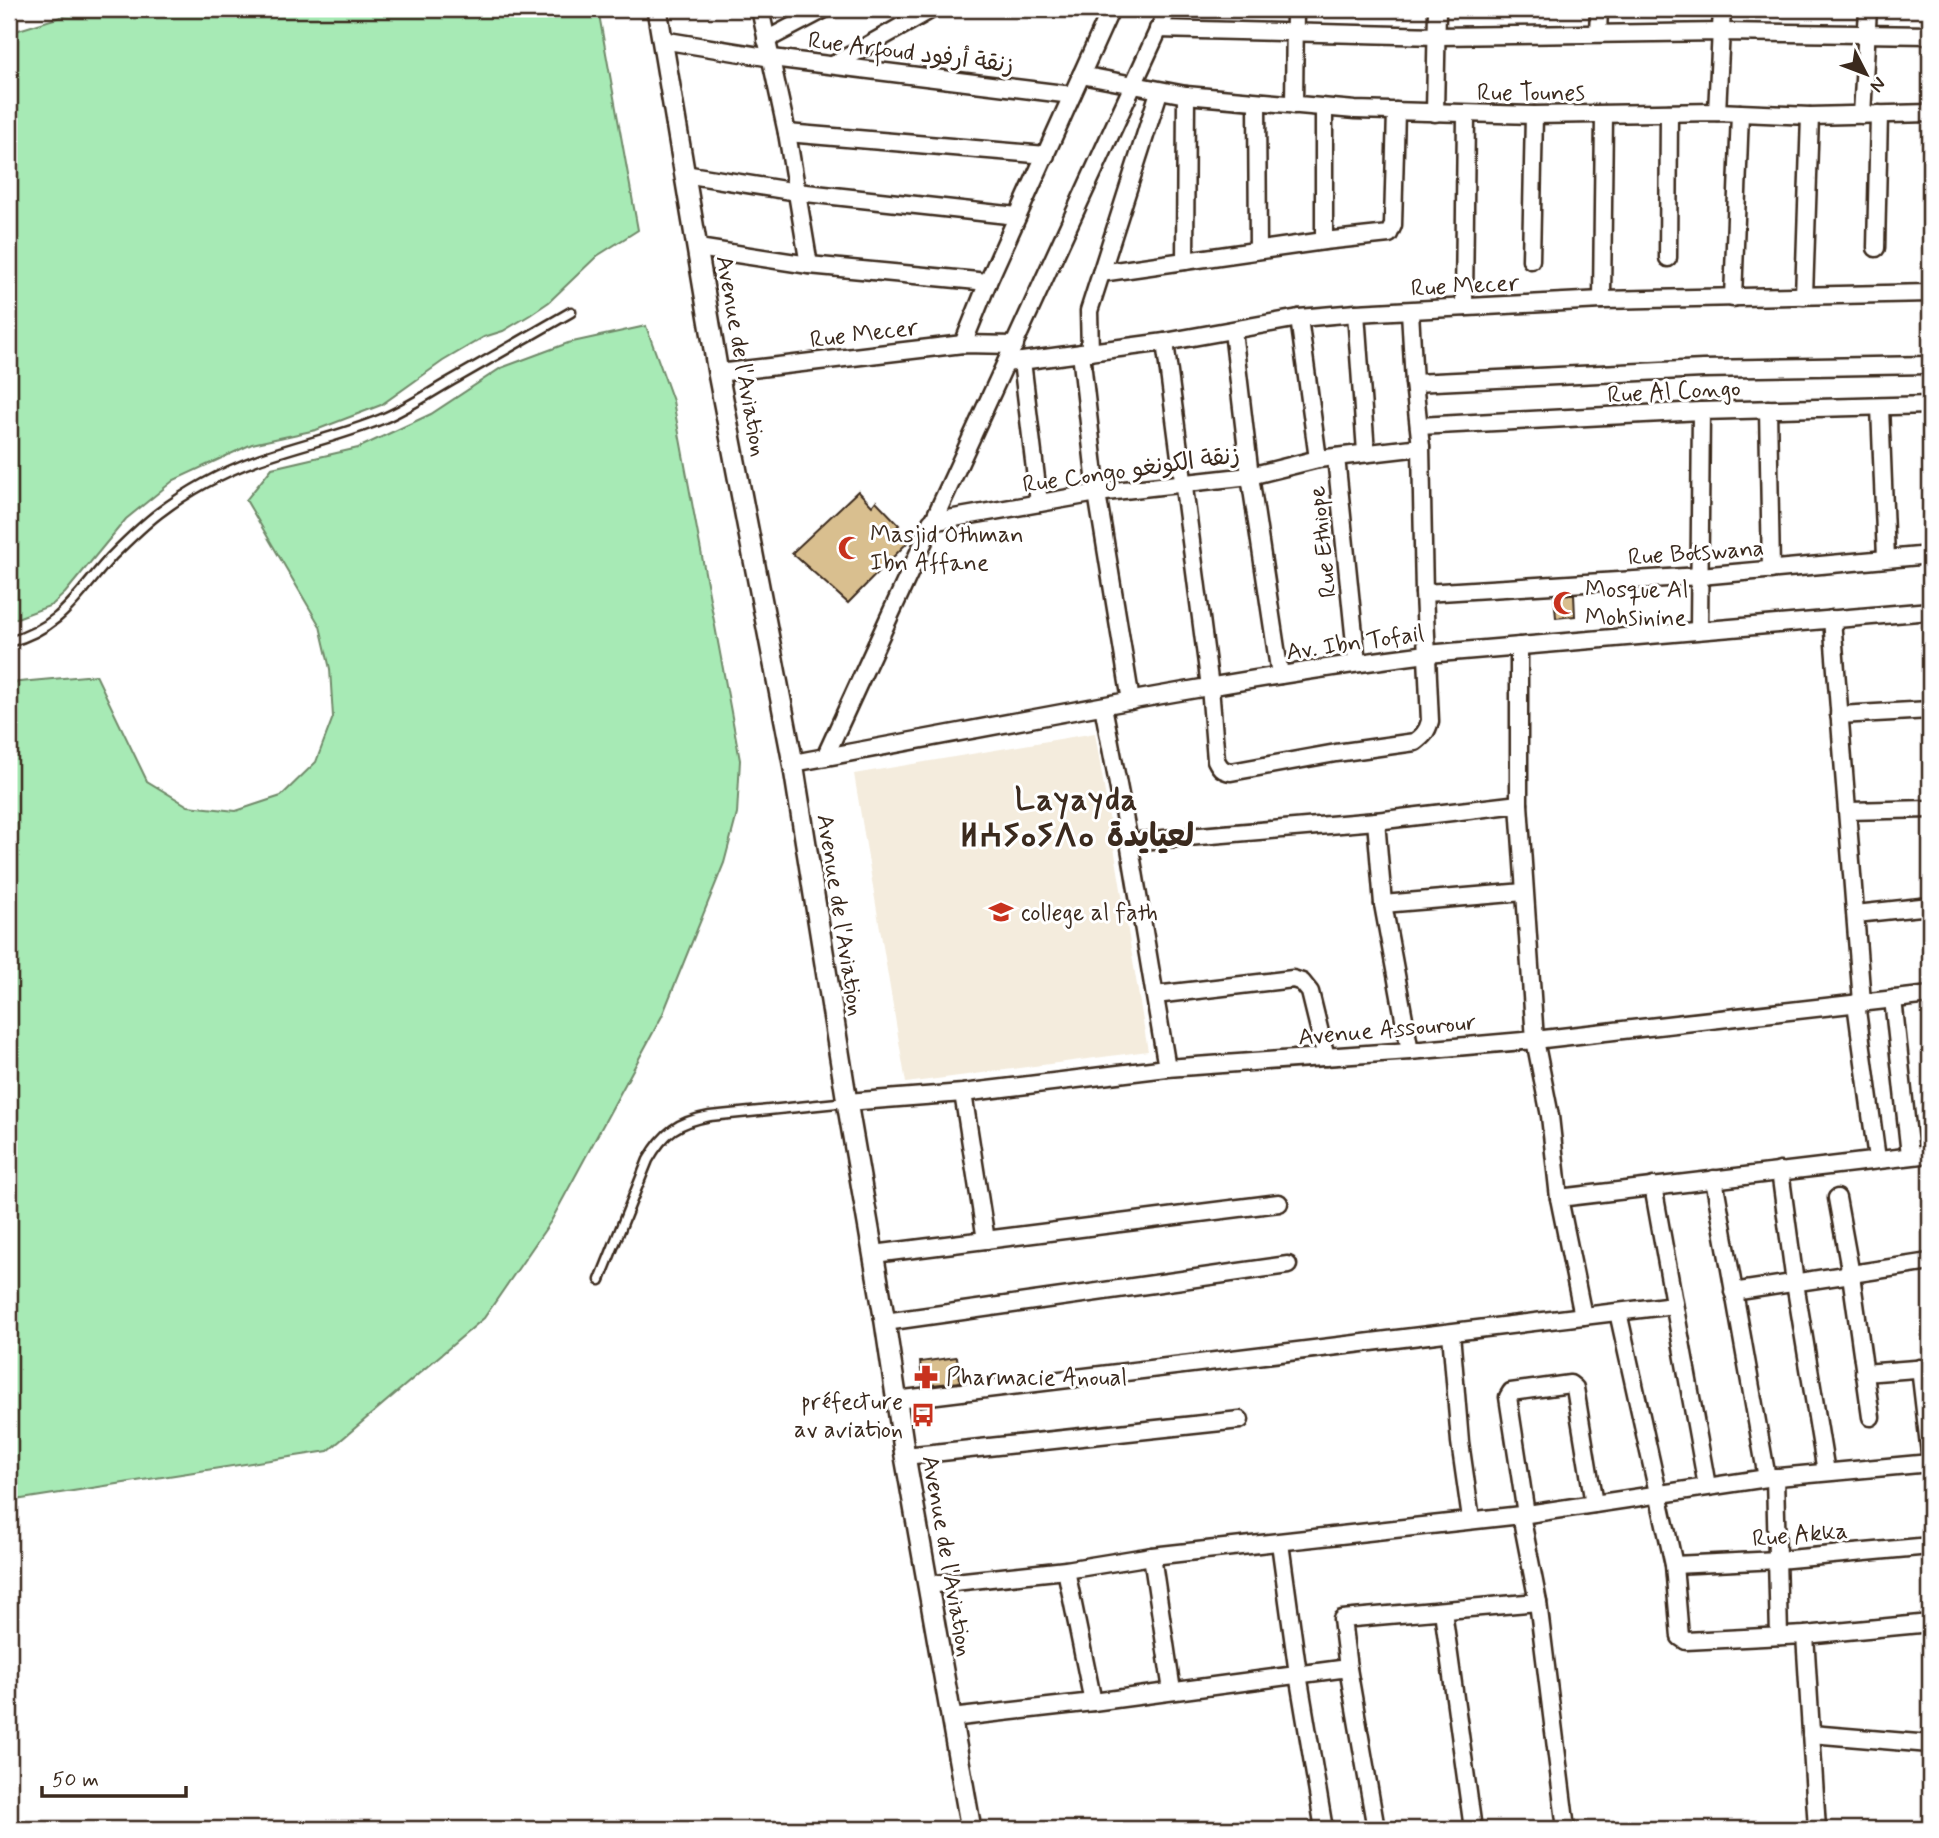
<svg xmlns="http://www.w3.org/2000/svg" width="1939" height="1838" font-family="Mynerve,'Playpen Sans Arabic','Noto Sans Tifinagh',sans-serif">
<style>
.built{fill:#f4ecdd}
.green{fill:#a7eab5;stroke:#718a6a;stroke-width:2}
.building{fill:#d9bf8f;stroke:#3b2a1e;stroke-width:2}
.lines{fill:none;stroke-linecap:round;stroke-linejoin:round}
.service-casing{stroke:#3b2a1e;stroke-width:13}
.minor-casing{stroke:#3b2a1e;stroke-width:21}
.tertiary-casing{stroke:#3b2a1e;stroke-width:24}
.service{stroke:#fff;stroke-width:8}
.minor{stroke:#fff;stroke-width:16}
.tertiary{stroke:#fff;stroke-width:19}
.labels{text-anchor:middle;stroke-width:6;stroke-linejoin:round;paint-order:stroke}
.street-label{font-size:24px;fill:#3b2a1e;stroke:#fff}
.poi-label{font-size:24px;fill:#3b2a1e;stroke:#fff;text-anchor:start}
.district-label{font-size:32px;font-weight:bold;letter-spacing:2px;fill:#3b2a1e;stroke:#fff}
</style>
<rect width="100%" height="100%" fill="#fff"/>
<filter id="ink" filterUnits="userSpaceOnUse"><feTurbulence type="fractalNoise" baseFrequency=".0143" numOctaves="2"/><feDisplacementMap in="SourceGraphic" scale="14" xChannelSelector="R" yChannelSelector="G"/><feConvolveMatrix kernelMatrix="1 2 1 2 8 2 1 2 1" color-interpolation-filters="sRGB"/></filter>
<g filter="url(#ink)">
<polygon class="built" points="1095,733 1148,1051 906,1083 854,774"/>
<g class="green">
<polygon points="86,9 598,9 638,230 597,256 549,302 530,315 503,331 484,337 443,361 381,405 316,430 252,444 174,480 126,519 65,593 52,605 9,621 9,33"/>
<polygon points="646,326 673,401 740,760 737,814 724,863 662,1016 551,1221 484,1318 328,1451 9,1501 9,683 96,675 147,781 188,806 236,811 281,796 316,762 333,717 330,669 320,626 246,500 272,468 358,448 431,414 501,368 568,343"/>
</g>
<g class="building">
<polygon points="858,491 872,506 876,501 899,525 894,530 907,543 848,603 792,553"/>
<polygon points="1574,594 1575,616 1556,618 1554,595"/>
<polygon points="957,1357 960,1382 923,1386 920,1362"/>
</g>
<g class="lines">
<g class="service-casing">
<g id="service">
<path d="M 9,642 C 63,627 77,594 112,556 C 127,541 142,526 159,513 C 188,491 221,473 256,460 C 298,445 341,436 382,419 C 408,408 431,392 456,378 C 494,356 532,334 571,312"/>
<path d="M 600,1280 L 648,1160 C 664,1132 678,1122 710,1116 L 847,1102"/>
</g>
</g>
<g class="minor-casing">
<g id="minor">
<polyline points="760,9 787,133 809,265"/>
<polyline points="1158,29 1437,36 1722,32 1930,35"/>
<polyline points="1598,33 1599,9"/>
<polyline points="662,40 772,58 1072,95"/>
<polyline points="766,40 825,9"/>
<polyline points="833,65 932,9"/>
<polyline points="1081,75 1186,95 1355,110 1534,115 1717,112 1810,116 1930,113"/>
<polyline points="1257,102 1258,250"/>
<polyline points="1294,105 1295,9"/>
<polyline points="1324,108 1324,241"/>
<polyline points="1717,112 1722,9"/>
<polyline points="1435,113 1437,9"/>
<polyline points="1862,115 1868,9"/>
<polyline points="787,133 1046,155"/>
<polyline points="684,174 797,192 1017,216"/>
<polyline points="698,248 809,265 988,282"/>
<polyline points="1876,248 1879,114"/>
<polyline points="1668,258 1669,113"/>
<polyline points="1531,260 1534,115"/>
<polyline points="1185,261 1186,95"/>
<polyline points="1101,273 1324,241 1389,234 1393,225 1396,111"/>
<polyline points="1804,296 1810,116"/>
<polyline points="1733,298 1740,113"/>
<polyline points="1602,300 1604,114"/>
<polyline points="1464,307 1466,114"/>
<polyline points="1356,313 1366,452"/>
<polyline points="1299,318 1318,459"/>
<polyline points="1233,331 1250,476 1280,675"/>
<path d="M 1165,342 L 1210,687 L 1216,760 C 1220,768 1223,771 1231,772 L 1336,753 L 1415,742 C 1423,736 1427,732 1430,721 L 1424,593 L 1421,447 L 1414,383 L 1410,311"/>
<polyline points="963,344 988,282 1111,9"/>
<polyline points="1090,352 1089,311 1159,92"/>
<polyline points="1081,353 1097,493 1131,701"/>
<polyline points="1022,361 1039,503"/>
<polyline points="1006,363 1165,342 1299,318 1356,313 1602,300 1930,293"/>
<polyline points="718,373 963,344 1015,345"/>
<polyline points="1414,383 1703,369 1930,365"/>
<polyline points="1880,407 1886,558"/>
<polyline points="1768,409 1771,570"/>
<polyline points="1419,426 1701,411 1930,405"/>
<polyline points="1336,457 1357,663"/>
<polyline points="931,522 1097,493 1250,476 1318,459 1421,447"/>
<polyline points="1424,593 1700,576 1930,555"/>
<polyline points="1832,619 1862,1002"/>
<polyline points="1699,630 1701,411"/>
<polyline points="1519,646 1519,804 1535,1040 1550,1116 1559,1198 1583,1316"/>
<polyline points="1103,706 1129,842 1167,1068"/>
<polyline points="1839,715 1930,710"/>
<polyline points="825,757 1168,9"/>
<path d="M 793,763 C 1004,725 1214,681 1427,654 L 1930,611"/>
<polyline points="1848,811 1930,809"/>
<polyline points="1376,821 1383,904 1410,1051"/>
<polyline points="1129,842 1376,821 1519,804"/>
<polyline points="1383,904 1524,892"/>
<polyline points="1856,914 1930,906"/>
<polyline points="1155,995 1293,979 1302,982 1310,992 1326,1057"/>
<polyline points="1893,999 1910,1155"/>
<polyline points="1856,1003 1877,1159"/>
<polyline points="963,1093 986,1240"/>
<polyline points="847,1102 963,1093 1167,1068 1410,1051 1535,1040 1930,995"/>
<polyline points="1780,1171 1795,1283 1826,1472"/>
<polyline points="1714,1179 1767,1478"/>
<polyline points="1653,1186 1707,1486"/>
<polyline points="1559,1198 1930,1154"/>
<polyline points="1837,1198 1851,1275 1871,1417"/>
<polyline points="874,1254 1279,1203"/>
<polyline points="1733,1292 1930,1262"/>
<polyline points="1618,1312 1674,1565 1680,1637 1686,1641 1805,1635 1930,1623"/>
<polyline points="885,1322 1288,1265"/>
<polyline points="1451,1333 1460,1442 1471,1519"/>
<polyline points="1920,1368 1930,1454"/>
<polyline points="1864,1373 1928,1368"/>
<polyline points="896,1400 1674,1305"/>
<polyline points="905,1456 1240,1420"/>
<polyline points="1775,1477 1779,1636"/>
<polyline points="1526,1514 1508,1397 1511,1392 1570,1384 1575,1388 1594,1504"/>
<polyline points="1521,1515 1538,1602 1566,1829"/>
<polyline points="1280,1543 1298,1674 1324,1829"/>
<polyline points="1152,1556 1172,1691"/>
<polyline points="1674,1565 1778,1560 1930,1546"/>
<polyline points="1066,1570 1093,1702"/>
<polyline points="927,1585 1066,1570 1152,1556 1521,1515 1767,1478 1930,1463"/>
<polyline points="1443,1611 1473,1829"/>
<polyline points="1805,1635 1817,1829"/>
<polyline points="951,1718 1093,1702 1348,1668"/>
<polyline points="1811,1734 1930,1744"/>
<polyline points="1376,1829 1348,1668 1342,1619 1538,1602"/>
</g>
</g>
<g class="tertiary-casing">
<polyline id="tertiary" points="657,9 718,373 793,763 847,1102 885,1322 905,1456 971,1829"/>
</g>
<use href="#service" class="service"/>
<use href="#minor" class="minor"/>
<use href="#tertiary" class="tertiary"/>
</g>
</g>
<defs>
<g id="mosque-bare" transform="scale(1.89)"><path d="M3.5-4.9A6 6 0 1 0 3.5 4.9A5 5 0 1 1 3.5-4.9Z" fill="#c8321e" stroke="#fff" stroke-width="2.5" paint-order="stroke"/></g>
<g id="school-bare" transform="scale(1.89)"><path d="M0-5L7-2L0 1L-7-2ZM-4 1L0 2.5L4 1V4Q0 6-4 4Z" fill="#c8321e" stroke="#fff" stroke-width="2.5" paint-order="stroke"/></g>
<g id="pharmacy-bare" transform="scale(1.89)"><path d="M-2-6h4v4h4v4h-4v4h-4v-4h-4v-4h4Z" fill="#c8321e" stroke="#fff" stroke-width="2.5" paint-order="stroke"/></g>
<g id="bus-bare" transform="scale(1.89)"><path d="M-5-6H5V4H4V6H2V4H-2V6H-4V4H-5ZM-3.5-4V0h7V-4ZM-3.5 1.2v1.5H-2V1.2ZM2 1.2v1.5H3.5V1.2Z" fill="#c8321e" stroke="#fff" stroke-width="2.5" paint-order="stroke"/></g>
</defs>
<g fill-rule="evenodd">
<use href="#mosque-bare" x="850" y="548"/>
<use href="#mosque-bare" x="1565" y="603"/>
<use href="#school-bare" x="1001" y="912"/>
<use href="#pharmacy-bare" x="926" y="1377"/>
<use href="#bus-bare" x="923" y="1415"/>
</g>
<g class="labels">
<g class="street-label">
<text transform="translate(911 52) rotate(7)" y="8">Rue Arfoud زنقة أرفود</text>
<text x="1531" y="100">Rue Tounes</text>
<text transform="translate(1465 285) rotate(-3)" y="8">Rue Mecer</text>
<text transform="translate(864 333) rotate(-7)" y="8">Rue Mecer</text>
<text transform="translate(742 356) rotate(80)" y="8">Avenue de l'Aviation</text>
<text transform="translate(1674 391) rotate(-3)" y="8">Rue Al Congo</text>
<text transform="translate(1131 469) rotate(-8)" y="8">Rue Congo زنقة الكونغو</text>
<text transform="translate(1322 542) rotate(-96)" y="8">Rue Ethiope</text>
<text transform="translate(1696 552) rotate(-4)" y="8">Rue Botswana</text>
<text transform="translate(1355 642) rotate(-8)" y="8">Av. Ibn Tofail</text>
<text transform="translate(841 915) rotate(81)" y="8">Avenue de l'Aviation</text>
<text transform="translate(1387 1029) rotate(-5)" y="8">Avenue Assourour</text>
<text transform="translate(1800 1534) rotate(-5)" y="8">Rue Akka</text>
<text transform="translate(948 1556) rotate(80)" y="8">Avenue de l'Aviation</text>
</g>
<g class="poi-label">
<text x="870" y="542">Masjid Othman<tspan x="870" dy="28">Ibn Affane</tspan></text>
<text x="1585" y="597">Mosque Al<tspan x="1585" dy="28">Mohsinine</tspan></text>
<text x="1021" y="920">college al fath</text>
<text x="946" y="1385">Pharmacie Anoual</text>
<text x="903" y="1409" text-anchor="end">préfecture<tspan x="903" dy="28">av aviation</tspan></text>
</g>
<g class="district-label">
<text x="1077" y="809">Layayda<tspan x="1077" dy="37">ⵍⵄⵢⴰⵢⴷⴰ لعيايدة</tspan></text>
</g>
</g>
<rect width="1939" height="1838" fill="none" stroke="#fff" stroke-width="35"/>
<rect x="18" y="18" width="1904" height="1803" fill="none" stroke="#3b2a1e" stroke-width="2.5" filter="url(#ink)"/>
<g transform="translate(1866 74) rotate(132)" stroke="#ffffff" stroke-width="5" paint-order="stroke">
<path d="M0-5L12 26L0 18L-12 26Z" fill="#3b2a1e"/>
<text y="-10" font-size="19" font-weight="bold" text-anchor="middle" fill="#3b2a1e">N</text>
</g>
<path d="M42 1786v10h144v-10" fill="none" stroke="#3b2a1e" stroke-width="3.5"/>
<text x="52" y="1786" font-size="21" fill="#3b2a1e" stroke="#ffffff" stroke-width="5" paint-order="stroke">50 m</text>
</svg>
